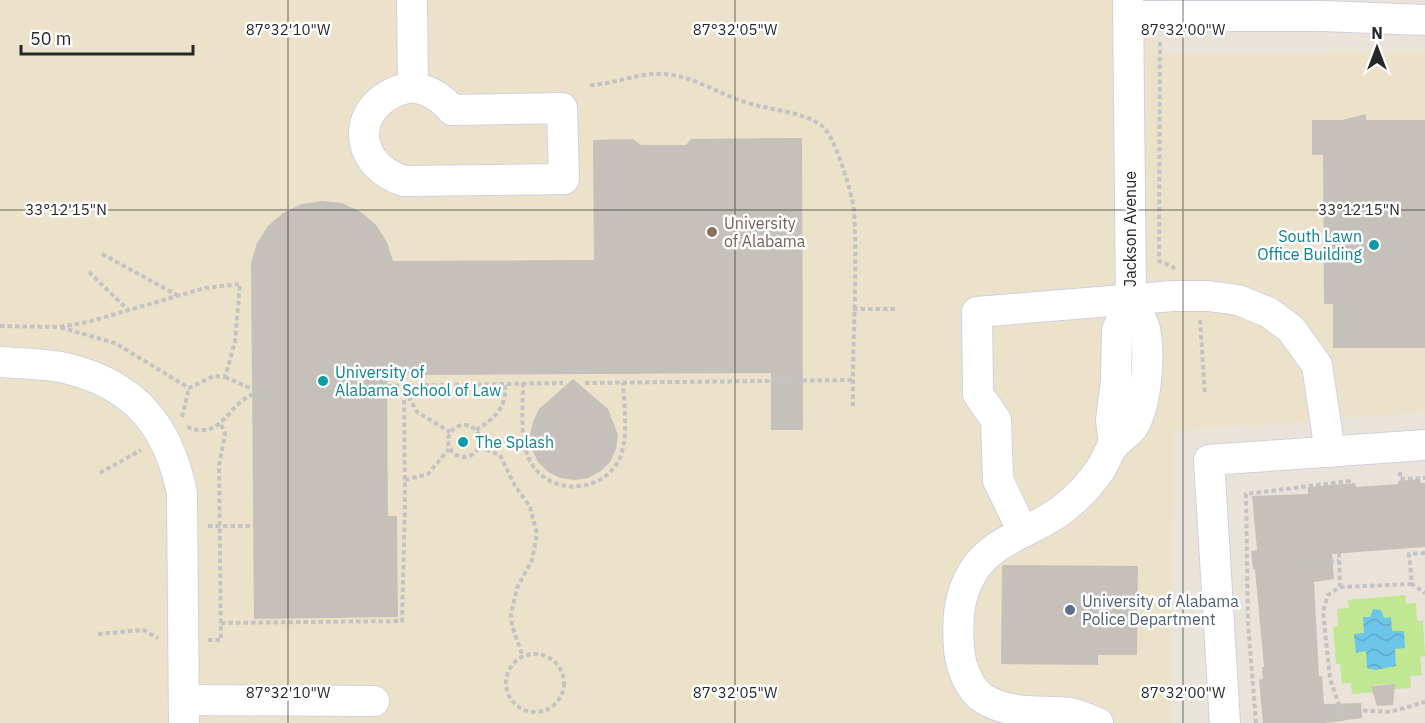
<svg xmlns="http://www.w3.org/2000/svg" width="1425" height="723" font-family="'IBM Plex Sans',sans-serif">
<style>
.education{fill:#ece2c9}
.pitch{fill:#c0e792}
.water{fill:url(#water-waves)}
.building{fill:#c5c0b9}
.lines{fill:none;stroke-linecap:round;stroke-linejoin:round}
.minor-casing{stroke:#cfd1e1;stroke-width:32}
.path{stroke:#c3c3c3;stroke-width:4;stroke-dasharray:4.5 3;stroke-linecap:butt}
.minor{stroke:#fff;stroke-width:30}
.ticks{fill:none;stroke:#282828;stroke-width:1.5;stroke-opacity:0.45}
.education-dot{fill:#8d6e63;stroke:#fff;stroke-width:2}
.culture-dot{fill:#0f9aa8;stroke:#fff;stroke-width:2}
.service-dot{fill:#5c6f8a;stroke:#fff;stroke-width:2}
.labels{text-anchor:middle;stroke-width:5;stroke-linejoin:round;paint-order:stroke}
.education-label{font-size:16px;fill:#785e54;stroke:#fff;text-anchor:start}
.street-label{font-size:16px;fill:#282828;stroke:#fff}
.culture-label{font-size:16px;fill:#0d838f;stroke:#fff;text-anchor:start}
.service-label{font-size:16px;fill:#4e5e75;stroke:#fff;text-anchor:start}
.ticks-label{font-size:15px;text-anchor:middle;fill:#282828;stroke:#fff;stroke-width:5;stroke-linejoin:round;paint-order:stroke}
</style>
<defs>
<pattern id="water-waves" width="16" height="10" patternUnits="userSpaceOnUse" patternTransform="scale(1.5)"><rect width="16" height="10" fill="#6ec5ea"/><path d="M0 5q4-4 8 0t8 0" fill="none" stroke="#5fa9c9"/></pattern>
</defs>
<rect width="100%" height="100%" fill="#eae3d9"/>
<polygon class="education" points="0,0 1155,0 1155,53 1425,51 1425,412 1174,431 1171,723 0,723"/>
<polygon class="pitch" points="1405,595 1406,604 1416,603 1417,621 1423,621 1425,656 1420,657 1422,675 1410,676 1411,688 1394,689 1393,684 1373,685 1373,692 1352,694 1351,683 1342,684 1340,664 1336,664 1333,627 1338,626 1337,609 1349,608 1348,600"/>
<polygon class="water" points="1373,609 1381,610 1384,618 1391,617 1392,631 1404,631 1405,648 1395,649 1396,666 1375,670 1367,668 1366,651 1356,653 1354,634 1364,633 1363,617 1370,617"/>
<g class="building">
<polygon points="1366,114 1366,120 1425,120 1425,348 1333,348 1333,304 1324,304 1323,155 1312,155 1312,120 1342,120"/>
<polygon points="802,138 803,430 771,430 771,373 395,375 395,378 387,378 388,516 397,516 398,617 254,619 251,263 257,243 268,226 283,213 302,204 322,201 342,203 361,212 376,225 387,242 393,261 594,260 593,140 633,139 641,145 686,145 691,139"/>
<polygon points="573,379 608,409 618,435 616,449 610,462 601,471 588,478 574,480 560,478 548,472 538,462 532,449 530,435 533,422 539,409"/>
<polygon points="1420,479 1421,483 1425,483 1425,547 1332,554 1334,579 1314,582 1319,676 1322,676 1324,704 1361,703 1362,718 1326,723 1263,723 1259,680 1263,679 1262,667 1264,667 1255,569 1253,569 1251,551 1257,550 1252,496 1308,494 1308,487 1355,483 1356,487 1398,484 1398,481"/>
<polygon points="1002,565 1138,566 1137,655 1098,655 1098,665 1001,664"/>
<polygon points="1395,684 1393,705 1377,706 1371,686"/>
</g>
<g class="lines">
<g class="minor-casing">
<g id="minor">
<polyline points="412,0 413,87"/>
<polyline points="1128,16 1323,16 1425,20"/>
<path d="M 413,87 C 430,91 440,96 452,110 L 562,108 L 564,179 L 404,181 C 346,162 353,96 413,87 Z"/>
<path d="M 0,362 C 22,364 47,363 69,369 C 136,386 168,426 182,493 L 184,723"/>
<polyline points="1114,445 1111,420 1116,381 1117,330 1131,301 1128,0"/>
<polyline points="1023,532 998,480 996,420 978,394 977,312 1173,296 1208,296 1238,300 1268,312 1291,329 1317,365 1330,452"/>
<polyline points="184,700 374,701"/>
<path d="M 1098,723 C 1089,720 1078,714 1069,713 C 1040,710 1010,715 984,699 C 969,690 960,665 959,648 C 957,620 958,595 974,570 C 992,542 1029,532 1056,514 C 1073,503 1088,487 1100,470 C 1105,462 1108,453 1113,446 C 1118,439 1128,434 1133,427 C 1147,404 1150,355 1145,329 C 1143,320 1135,310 1131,301"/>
<polyline points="1225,723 1209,460 1425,445"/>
</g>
</g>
<g class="path">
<polyline points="1160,42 1159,261 1173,267 1175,271"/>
<path d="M 590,85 C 613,84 633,75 653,74 C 685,72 710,89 739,100 C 763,110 802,110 822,126 C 835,136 852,193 854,210 C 858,275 852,341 853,406"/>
<polyline points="102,254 177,295"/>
<polyline points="89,272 129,311"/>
<polyline points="853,309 895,309"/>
<polyline points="1200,320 1205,394"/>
<polyline points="0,326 59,327 88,322 205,288 240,284 235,342 225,377 214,376 189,388 115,343 59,327"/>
<polyline points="225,377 259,392"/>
<path d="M 523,383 C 523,408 519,439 530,461 C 550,499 610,493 622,452 C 628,431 624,405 623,383"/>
<polyline points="585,383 853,380"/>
<polyline points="387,386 563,383"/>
<polyline points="405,390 417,412 450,432"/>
<polyline points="182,417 189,388"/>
<circle cx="464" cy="441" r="16"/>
<path d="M 187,427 C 225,442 227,399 260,392"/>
<path d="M 476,430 C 495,418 507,408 505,384"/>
<polyline points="479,447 500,455 515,486 530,507 537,534 532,560 517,588 511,614 512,626 523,657"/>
<polyline points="1400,472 1400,479 1425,478"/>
<polyline points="100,473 141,450"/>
<polyline points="405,480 428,474 449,449"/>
<polyline points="208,526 253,526"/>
<polyline points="1339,553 1340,587 1328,595 1323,611 1330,679 1340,708 1342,723"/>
<polyline points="1425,553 1409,554 1412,584 1425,593"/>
<polyline points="1307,562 1339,561"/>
<polyline points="1340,587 1412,584"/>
<polyline points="221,623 402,621 405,505 404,386"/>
<polyline points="98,634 143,630 158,638"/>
<polyline points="208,640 221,640 219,465 225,434 221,424"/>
<circle cx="535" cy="683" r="29"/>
<polyline points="1333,709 1390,712 1425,702"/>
<polyline points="1256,723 1248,623 1246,494 1349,481 1349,477"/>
</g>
<use href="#minor" class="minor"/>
</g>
<path class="ticks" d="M 288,0 L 288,723M 735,0 L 735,723M 1183,0 L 1183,723M 0,210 L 1425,210"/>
<circle class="education-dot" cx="712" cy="232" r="6"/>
<g class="culture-dot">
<circle cx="1374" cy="245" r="6"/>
<circle cx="323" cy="381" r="6"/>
<circle cx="463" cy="442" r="6"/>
</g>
<circle class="service-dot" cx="1070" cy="610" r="6"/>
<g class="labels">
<g class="education-label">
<text x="724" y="229">University<tspan x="724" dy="18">of Alabama</tspan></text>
</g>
<g class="street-label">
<text transform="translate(1130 229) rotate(-90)" y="6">Jackson Avenue</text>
</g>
<g class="culture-label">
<text x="1362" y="242" text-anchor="end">South Lawn<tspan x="1362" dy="18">Office Building</tspan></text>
<text x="335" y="378">University of<tspan x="335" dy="18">Alabama School of Law</tspan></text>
<text x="475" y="448">The Splash</text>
</g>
<g class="service-label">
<text x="1082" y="607">University of Alabama<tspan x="1082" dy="18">Police Department</tspan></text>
</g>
</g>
<g class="ticks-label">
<text x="288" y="35">87°32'10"W</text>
<text x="735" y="35">87°32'05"W</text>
<text x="1183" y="35">87°32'00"W</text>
<text x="66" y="215">33°12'15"N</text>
<text x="1359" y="215">33°12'15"N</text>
<text x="288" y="698">87°32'10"W</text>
<text x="735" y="698">87°32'05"W</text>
<text x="1183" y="698">87°32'00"W</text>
</g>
<g transform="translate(1377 48)" stroke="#ffffff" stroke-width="4.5" paint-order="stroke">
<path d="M0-4.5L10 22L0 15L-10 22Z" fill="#282828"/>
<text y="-9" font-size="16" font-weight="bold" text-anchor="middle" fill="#282828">N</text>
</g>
<path d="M21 45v9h172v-9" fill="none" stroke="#282828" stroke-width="3"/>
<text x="30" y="45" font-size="18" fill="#282828" stroke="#ffffff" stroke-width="4.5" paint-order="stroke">50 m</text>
</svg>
